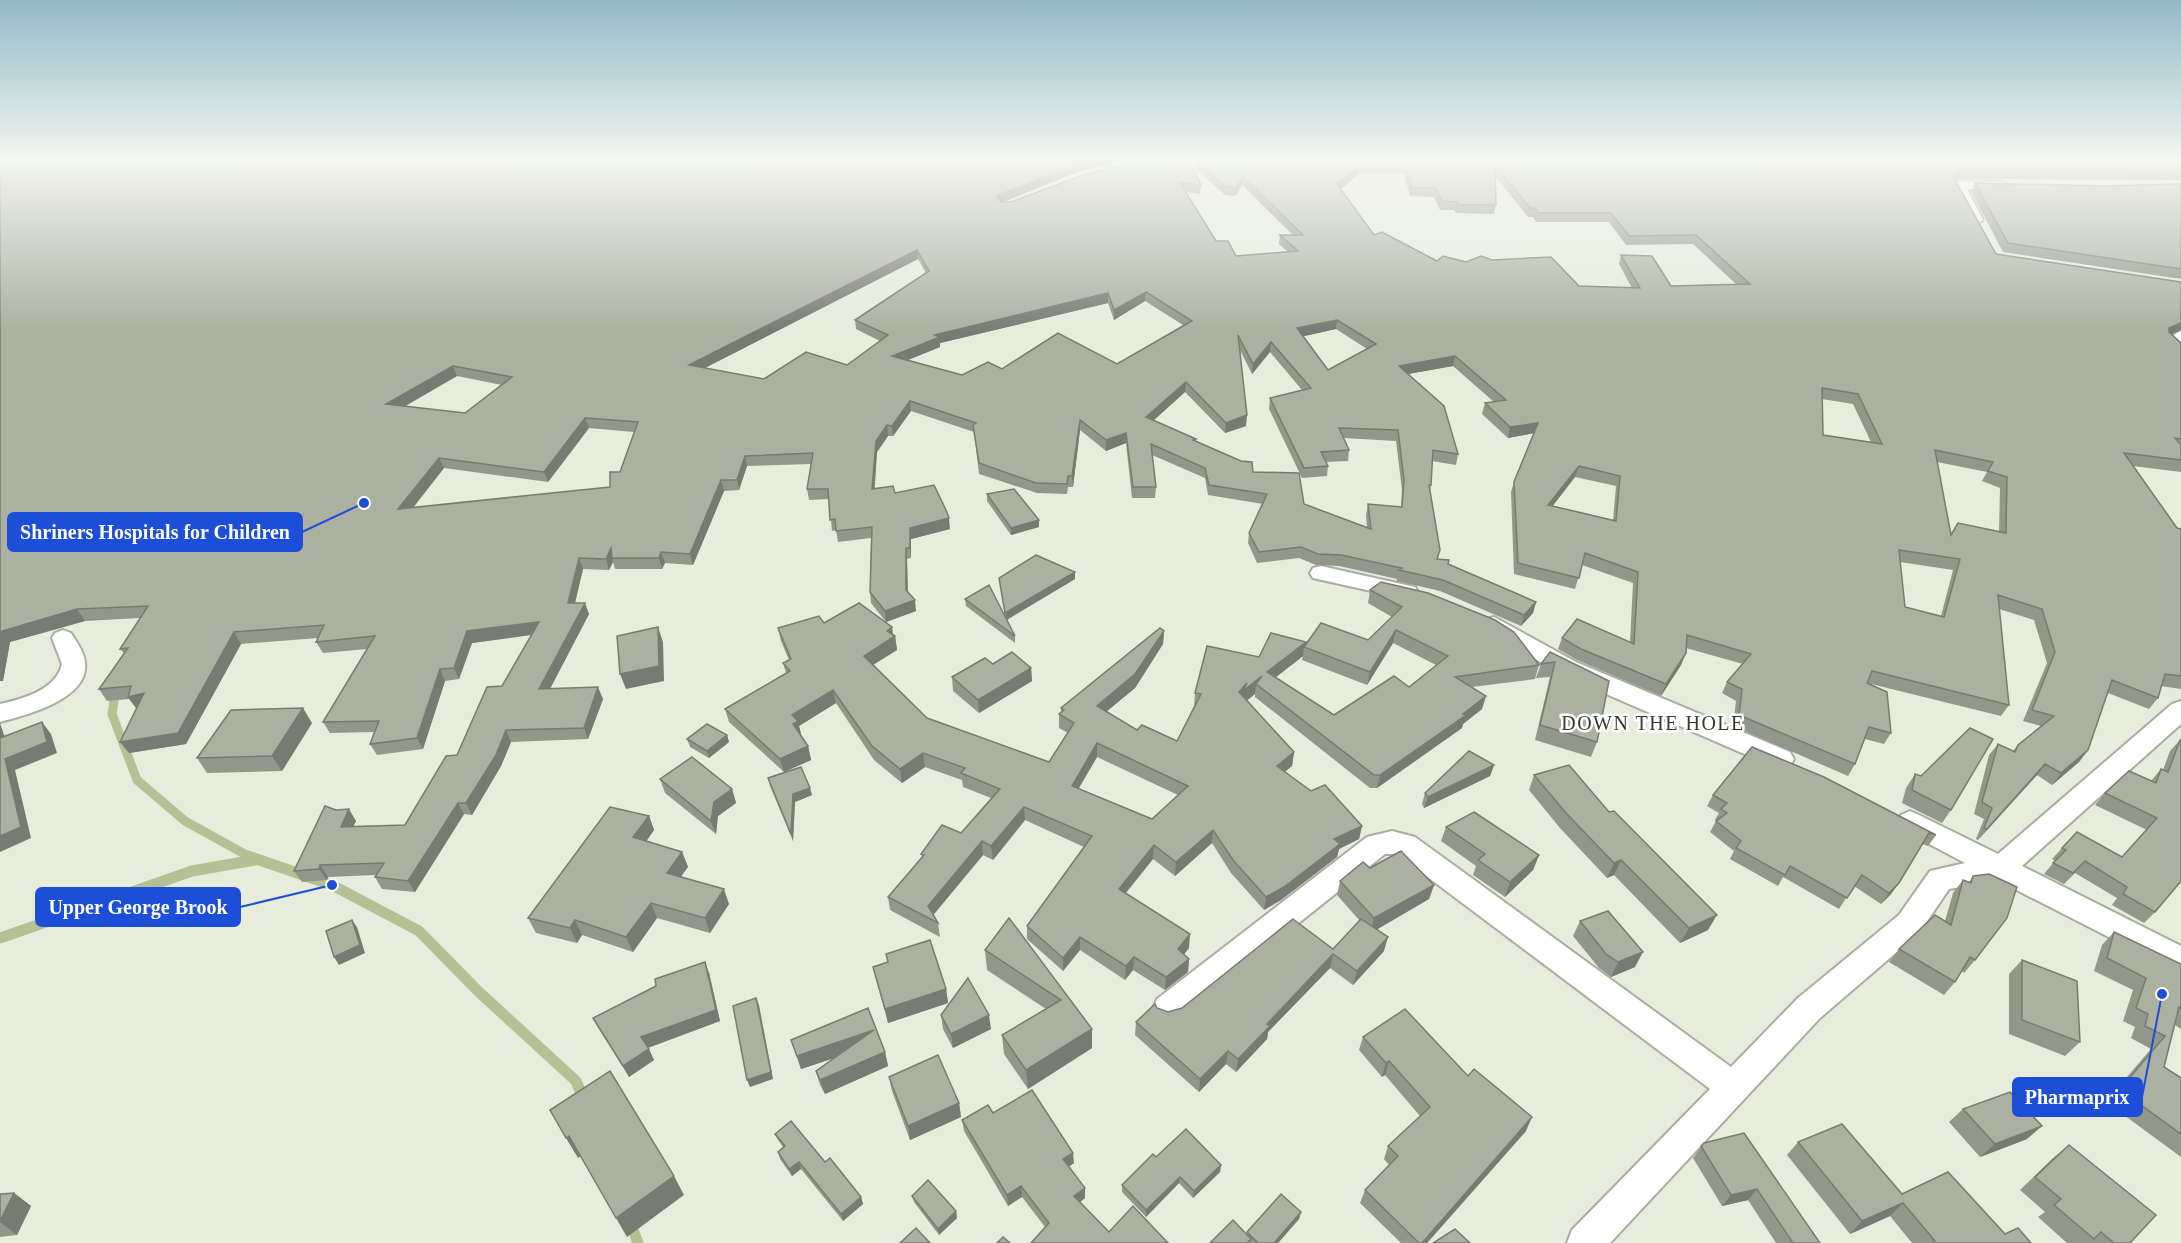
<svg xmlns="http://www.w3.org/2000/svg" width="2181" height="1243" font-family="'Times New Roman',serif">
<style>
.lines{fill:none;stroke-linecap:round;stroke-linejoin:round}
.stream-far1{stroke:#b3c194;stroke-width:9}
.stream{stroke:#b3c194;stroke-width:11}
.minor-casing{stroke:#a9aea0;stroke-width:4}
.minor{fill:#fff;fill-rule:evenodd}
.wall{fill:#93978a;fill-rule:evenodd}
.shaded-wall{fill:#787b71}
.building{fill:#abb0a1;stroke:#787b71;stroke-width:1.5;fill-rule:evenodd}
.labels{text-anchor:middle;stroke-width:5;stroke-linejoin:round;paint-order:stroke}
.neighbourhood-label{font-size:20px;letter-spacing:1.5px;fill:#373b2f;stroke:#fff}
.leader{fill:none;stroke:#1d4ed8;stroke-width:2}
.callout-dot{fill:#1d4ed8;stroke:#fff;stroke-width:2}
.callout{fill:#1d4ed8;stroke:#1d4ed8;stroke-width:2}
.callout-label{font-size:20px;text-anchor:middle;font-weight:bold;fill:#fff}
</style>
<rect width="100%" height="100%" fill="#e7ecdd"/>
<g class="lines">
<polyline class="stream-far1" points="116,689 112,714 137,780 185,821 250,857"/>
<g class="stream">
<polyline points="248,856 332,885 419,931 479,992 576,1081 584,1100"/>
<polyline points="0,938 192,871 255,860"/>
<polyline points="631,1224 638,1243"/>
</g>
<g class="minor-casing">
<g id="minor">
<polygon points="1188,159 1249,159 1243,163 1158,169 1152,165 1158,161"/>
<polygon points="1958,181 2003,182 2010,186 2003,190 1967,189 1983,220 1976,224 1969,220 1951,185"/>
<polygon points="2181,331 2181,352 2175,351 2164,340"/>
<polygon points="1321,566 1415,587 1418,592 1415,597 1407,599 1313,578 1310,573 1313,568"/>
<polygon points="1494,617 1576,662 1790,752 1794,759 1790,766 1781,768 1772,766 1560,674 1486,629 1483,624 1486,619"/>
<path d="M 63,630 L 71,633 C 76,641 84,652 85,662 C 90,699 26,715 0,722 L 0,704 C 23,699 56,690 62,664 L 52,638 L 55,633 Z"/>
<polygon points="2181,701 2181,724 2022,866 2181,946 2181,974 1999,881 1949,889 1919,933 1820,1018 1610,1243 1567,1243 1572,1230 1710,1089 1397,854 1385,854 1179,1019 1168,1023 1157,1019 1153,1009 1157,999 1367,837 1392,831 1415,837 1731,1067 1798,998 1899,915 1930,871 1965,863 1901,829 1897,822 1901,815 1910,811 1919,815 1998,854 2172,704"/>
</g>
</g>
<use href="#minor" class="minor"/>
</g>
<g class="wall">
<path d="M 0,159 L 1148,159 L 1119,162 L 1077,172 L 1004,202 L 1011,202 L 1120,166 L 1201,185 L 1200,194 L 1186,192 L 1216,241 L 1236,256 L 1288,252 L 1279,244 L 1280,235 L 1293,235 L 1242,185 L 1235,196 L 1225,195 L 1196,169 L 1196,160 L 2181,159 L 2181,180 L 1958,179 L 1955,180 L 1996,254 L 2171,334 L 2181,343 L 2181,472 L 2133,466 L 2177,528 L 2181,529 L 2181,689 L 2161,686 L 2158,698 L 2149,709 L 2108,693 L 2088,750 L 2079,762 L 2052,785 L 2037,775 L 1978,840 L 1976,839 L 1984,819 L 1974,814 L 1989,755 L 1998,744 L 2013,751 L 2018,745 L 2041,726 L 2023,721 L 2047,663 L 2034,620 L 1999,609 L 2009,705 L 2001,716 L 1867,683 L 1891,733 L 1884,744 L 1865,739 L 1855,764 L 1848,776 L 1733,726 L 1736,701 L 1722,693 L 1727,682 L 1743,664 L 1686,648 L 1681,665 L 1661,696 L 1577,660 L 1558,649 L 1562,638 L 1630,642 L 1633,583 L 1582,565 L 1575,589 L 1514,574 L 1511,492 L 1514,482 L 1534,433 L 1508,438 L 1482,414 L 1485,403 L 1494,402 L 1453,366 L 1408,374 L 1458,454 L 1456,465 L 1432,461 L 1431,485 L 1430,492 L 1437,559 L 1536,602 L 1533,613 L 1521,626 L 1440,591 L 1397,581 L 1397,579 L 1339,566 L 1316,565 L 1299,558 L 1257,563 L 1248,543 L 1249,533 L 1263,504 L 1208,495 L 1205,478 L 1152,455 L 1156,487 L 1155,498 L 1132,498 L 1126,443 L 1106,451 L 1080,430 L 1073,487 L 1068,487 L 1067,494 L 1037,493 L 979,474 L 974,432 L 911,411 L 893,436 L 888,436 L 877,452 L 874,488 L 895,493 L 950,529 L 911,539 L 911,558 L 907,559 L 908,591 L 916,611 L 886,622 L 871,603 L 870,592 L 871,538 L 838,542 L 836,530 L 832,531 L 829,499 L 809,500 L 807,489 L 811,464 L 747,466 L 739,490 L 724,491 L 693,565 L 665,563 L 662,569 L 615,569 L 613,562 L 609,570 L 583,569 L 575,603 L 589,614 L 550,689 L 603,699 L 588,739 L 511,742 L 501,766 L 472,815 L 464,814 L 415,892 L 382,889 L 375,877 L 376,875 L 328,877 L 327,880 L 302,882 L 294,871 L 356,821 L 353,826 L 405,825 L 457,755 L 502,686 L 532,635 L 472,643 L 459,679 L 445,681 L 423,749 L 377,755 L 370,744 L 374,732 L 330,733 L 323,722 L 367,649 L 323,653 L 316,642 L 318,638 L 241,644 L 186,744 L 129,753 L 136,708 L 129,699 L 107,701 L 99,689 L 124,653 L 120,649 L 140,618 L 85,621 L 10,642 L 3,681 L 0,681 ZM 1360,173 L 1404,173 L 1410,196 L 1434,197 L 1440,210 L 1454,210 L 1456,213 L 1494,214 L 1496,205 L 1495,176 L 1528,217 L 1533,217 L 1536,222 L 1609,222 L 1626,245 L 1693,244 L 1736,284 L 1671,286 L 1621,255 L 1619,264 L 1632,288 L 1579,286 L 1492,260 L 1466,262 L 1437,261 L 1374,235 L 1340,189 ZM 918,259 L 926,273 L 855,320 L 856,329 L 880,341 L 847,365 L 764,379 L 705,368 ZM 1145,301 L 1183,325 L 1117,364 L 1002,369 L 962,375 L 908,360 L 940,347 L 940,343 L 1108,303 L 1114,320 ZM 1336,329 L 1367,349 L 1328,370 L 1303,336 ZM 1240,350 L 1252,374 L 1270,352 L 1302,390 L 1270,398 L 1269,409 L 1302,478 L 1327,476 L 1328,466 L 1326,462 L 1348,461 L 1349,450 L 1344,438 L 1396,441 L 1402,490 L 1401,507 L 1368,504 L 1366,515 L 1367,528 L 1304,504 L 1253,472 L 1195,441 L 1196,439 L 1153,421 L 1185,392 L 1225,433 L 1246,426 ZM 457,376 L 502,385 L 465,413 L 404,406 ZM 1822,399 L 1853,404 L 1871,442 L 1823,435 ZM 589,428 L 634,432 L 620,472 L 610,487 L 413,508 L 444,468 L 548,482 ZM 1937,462 L 1987,472 L 1982,481 L 2000,488 L 1999,532 L 1951,535 ZM 1575,477 L 1616,486 L 1613,520 L 1552,506 ZM 1900,562 L 1953,570 L 1941,616 L 1905,607 Z"/>
<polygon points="1975,183 2102,186 2181,184 2181,279 2003,252 1971,191"/>
<polygon points="987,494 1039,520 1039,527 1011,535 987,501"/>
<polygon points="999,578 1075,579 1007,620 1015,636 1015,643 966,606 965,599 1006,618"/>
<path d="M 1370,590 L 1539,665 L 1535,679 L 1472,687 L 1482,709 L 1463,724 L 1462,728 L 1377,788 L 1370,788 L 1255,697 L 1255,694 L 1247,700 L 1294,752 L 1292,766 L 1285,772 L 1362,826 L 1359,839 L 1339,849 L 1337,857 L 1281,900 L 1264,910 L 1231,873 L 1212,843 L 1175,876 L 1153,859 L 1126,893 L 1189,948 L 1184,954 L 1189,959 L 1188,972 L 1165,990 L 1133,970 L 1125,980 L 1080,950 L 1063,971 L 1027,939 L 1027,926 L 1084,847 L 1025,820 L 993,860 L 983,855 L 933,915 L 938,923 L 940,937 L 890,910 L 888,897 L 922,857 L 921,854 L 961,833 L 991,798 L 963,787 L 962,780 L 925,767 L 902,783 L 874,760 L 836,703 L 799,726 L 801,734 L 800,735 L 808,746 L 811,760 L 784,772 L 729,722 L 725,709 L 786,673 L 783,663 L 789,660 L 781,641 L 778,628 L 824,623 L 892,627 L 893,635 L 895,636 L 897,650 L 873,665 L 927,718 L 1049,762 L 1068,733 L 1059,728 L 1059,714 L 1061,712 L 1061,708 L 1164,631 L 1163,644 L 1135,688 L 1106,712 L 1137,730 L 1177,741 L 1194,706 L 1195,693 L 1259,657 L 1306,642 L 1306,644 L 1368,640 L 1392,617 L 1368,603 ZM 1393,643 L 1436,665 L 1409,687 L 1334,715 L 1276,677 L 1303,656 L 1302,660 L 1367,685 ZM 1097,757 L 1178,795 L 1152,819 L 1078,789 Z"/>
<polygon points="1550,652 1597,742 1591,757 1535,740 1550,677 1536,678 1541,664"/>
<polygon points="993,664 1031,668 1032,681 979,713 953,691 952,677"/>
<polygon points="312,723 282,771 207,773 197,758"/>
<polygon points="727,735 729,742 709,758 690,747 687,739"/>
<polygon points="2180,740 2155,912 2144,923 2112,905 2117,898 2075,873 2064,884 2044,874 2055,861 2052,859 2062,848 2122,857 2147,830 2095,805 2105,793 2151,781 2161,769 2163,770 2170,751"/>
<polygon points="1494,765 1490,776 1424,808 1422,804 1425,793"/>
<polygon points="1915,774 1951,810 1942,823 1902,803 1906,788"/>
<polygon points="1534,775 1609,812 1708,930 1680,943 1614,875 1607,878 1560,828 1529,790"/>
<polygon points="768,778 812,795 795,802 793,841 770,786"/>
<polygon points="660,779 732,789 736,803 718,816 716,834 665,793"/>
<polygon points="1713,795 1936,835 1928,846 1922,844 1891,894 1881,904 1854,886 1839,909 1783,877 1778,886 1730,859 1734,851 1710,832 1716,821 1715,820 1719,813 1707,806"/>
<polygon points="649,816 654,830 646,841 682,852 688,867 681,876 729,904 710,933 657,918 633,952 582,935 577,943 536,933 528,918"/>
<polygon points="1446,827 1539,855 1533,870 1505,897 1473,875 1476,866 1441,841"/>
<polygon points="1370,868 1434,885 1429,899 1377,929 1384,951 1353,985 1330,968 1268,1032 1267,1039 1236,1072 1226,1064 1199,1092 1135,1035 1136,1022 1157,1008 1168,1012 1182,1008 1333,949 1360,921 1337,895 1340,881"/>
<polygon points="1973,876 1975,960 1964,973 1962,971 1955,982 1944,995 1889,962 1899,949 1945,921 1953,893 1963,880 1969,882"/>
<polygon points="1009,918 1092,1048 1028,1089 1004,1054 1002,1035 1046,1009 987,970 985,950"/>
<polygon points="1580,921 1635,967 1611,977 1599,968 1573,936"/>
<polygon points="2114,932 2181,964 2181,1029 2175,1025 2164,1067 2181,1078 2181,1157 2113,1107 2096,1113 2151,1049 2131,1038 2135,1027 2123,1021 2133,990 2094,971 2102,945"/>
<polygon points="886,954 946,989 948,1003 888,1023 873,967 888,963"/>
<polygon points="2022,960 2080,1042 2065,1056 2009,1034 2009,974"/>
<polygon points="709,973 720,1021 648,1048 654,1060 629,1077 599,1029 593,1018"/>
<polygon points="941,1015 991,1029 953,1048 943,1029"/>
<polygon points="1363,1037 1468,1076 1526,1131 1427,1243 1401,1243 1360,1203 1365,1190 1389,1165 1384,1159 1388,1146 1420,1116 1385,1075 1382,1077 1359,1050"/>
<polygon points="791,1040 885,1052 888,1066 825,1094 820,1085 816,1071 834,1058 801,1069"/>
<polygon points="889,1077 959,1103 961,1117 910,1140 892,1091"/>
<polygon points="1963,1109 2027,1139 1980,1157 1949,1122"/>
<polygon points="993,1113 1074,1163 1069,1166 1085,1188 1085,1198 1080,1202 1109,1232 1168,1243 1045,1227 1022,1197 1008,1206 964,1131 962,1120"/>
<polygon points="775,1134 825,1162 861,1197 863,1204 843,1221 801,1169 792,1176 780,1159 778,1152 783,1147 778,1140"/>
<polygon points="1798,1142 1902,1194 2031,1243 1912,1243 1890,1216 1850,1234 1787,1155"/>
<polygon points="1704,1143 1820,1243 1776,1243 1748,1200 1722,1206 1693,1158"/>
<polygon points="2069,1145 2130,1243 2067,1243 2038,1217 2045,1212 2020,1190 2053,1158"/>
<polygon points="1156,1157 1221,1165 1220,1172 1193,1198 1179,1183 1146,1217 1122,1192 1122,1185"/>
<polygon points="14,1193 31,1206 17,1235 0,1237 0,1194"/>
<polygon points="912,1196 956,1211 957,1218 939,1235 914,1202"/>
<polygon points="1301,1212 1299,1219 1278,1243 1210,1243 1246,1234 1247,1232"/>
</g>
<g class="shaded-wall">
<polygon points="1096,159 1148,159 1119,162 1077,172 997,204 996,196 1077,164"/>
<polygon points="1361,164 1360,173 1336,193 1337,184"/>
<polygon points="1962,170 1958,179 1949,184 1953,176"/>
<polygon points="1243,177 1242,185 1235,196 1236,188"/>
<polygon points="917,250 918,259 691,375 689,365"/>
<polygon points="1146,292 1145,301 1114,320 1114,310"/>
<polygon points="1108,293 1108,303 940,343 940,347 893,366 892,356 935,335"/>
<polygon points="1337,320 1336,329 1296,338 1297,328"/>
<polygon points="2181,323 2181,330 2163,338 2169,328"/>
<polygon points="1271,342 1270,352 1252,374 1253,364"/>
<polygon points="1455,356 1453,366 1397,376 1399,366"/>
<polygon points="453,366 457,376 390,415 386,404"/>
<polygon points="1186,382 1185,392 1145,428 1146,417"/>
<polygon points="910,401 911,411 893,436 892,426"/>
<polygon points="1247,415 1246,426 1225,433 1226,423"/>
<polygon points="585,418 589,428 548,482 544,472"/>
<polygon points="1080,420 1080,430 1073,487 1072,476"/>
<polygon points="1538,423 1535,433 1508,438 1510,427"/>
<polygon points="887,425 888,436 877,452 874,499 872,489 876,441"/>
<polygon points="1126,433 1126,443 1106,451 1106,440"/>
<polygon points="745,456 747,466 739,490 737,480"/>
<polygon points="439,458 444,468 403,520 398,509"/>
<polygon points="1579,466 1575,477 1545,516 1548,505"/>
<polygon points="721,480 724,491 693,565 690,554"/>
<polygon points="949,518 950,529 911,539 911,558 910,548 910,528"/>
<polygon points="1039,520 1039,527 1011,535 1011,528"/>
<polygon points="611,548 613,562 609,570 606,559"/>
<polygon points="906,548 907,559 908,601 906,590"/>
<polygon points="661,552 665,563 662,569 659,558"/>
<polygon points="579,558 583,569 572,615 568,603"/>
<polygon points="1075,572 1075,579 1006,620 1005,613"/>
<polygon points="915,600 916,611 886,622 885,611"/>
<polygon points="1536,602 1533,613 1521,626 1524,615"/>
<polygon points="585,603 589,614 544,700 539,689"/>
<polygon points="77,609 85,621 10,642 3,681 0,681 0,639 2,631"/>
<polygon points="539,622 543,633 472,643 459,679 454,668 467,631"/>
<polygon points="658,627 663,642 664,681 626,689 620,674"/>
<polygon points="892,627 893,638 895,636 897,650 866,669 864,656 887,631"/>
<polygon points="1396,630 1393,643 1367,685 1370,672"/>
<polygon points="1164,631 1163,644 1135,688 1096,720 1097,706"/>
<polygon points="234,632 241,644 186,744 129,753 120,742"/>
<polygon points="1306,642 1306,647 1304,647 1303,656 1266,685 1267,672"/>
<polygon points="1686,653 1681,665 1661,696 1666,684"/>
<polygon points="1031,668 1032,681 979,713 978,700"/>
<polygon points="440,669 445,681 423,749 417,738"/>
<polygon points="1262,676 1256,684 1255,694 1241,705 1239,692 1247,683"/>
<polygon points="598,687 603,699 588,739 584,728"/>
<polygon points="833,690 836,703 799,726 801,734 796,737 792,715"/>
<polygon points="144,693 136,708 128,697"/>
<polygon points="1486,696 1482,709 1463,724 1462,728 1377,788 1380,775"/>
<polygon points="303,708 312,723 282,771 272,756"/>
<polygon points="42,722 51,734 57,753 15,770 31,838 0,852 0,836 5,759"/>
<polygon points="0,723 9,750 0,740"/>
<polygon points="506,730 511,742 501,766 472,815 466,803"/>
<polygon points="727,735 729,742 709,758 707,751"/>
<polygon points="1097,743 1097,757 1072,800 1072,786"/>
<polygon points="808,746 811,760 784,772 780,759"/>
<polygon points="2088,750 2079,762 2052,785 2061,773"/>
<polygon points="1294,752 1292,766 1275,779 1277,766"/>
<polygon points="923,753 925,767 902,783 900,769"/>
<polygon points="2045,764 2037,775 1978,840 1987,829"/>
<polygon points="1494,765 1490,776 1424,808 1428,797"/>
<polygon points="810,788 812,795 795,802 793,841 791,834 793,794"/>
<polygon points="732,789 736,803 718,816 716,834 711,821 714,802"/>
<polygon points="458,803 464,814 415,892 408,881"/>
<polygon points="1024,807 1025,820 993,860 991,846"/>
<polygon points="349,809 356,821 348,838 341,827"/>
<polygon points="649,816 654,830 639,852 633,837"/>
<polygon points="1362,826 1359,839 1339,849 1337,857 1281,900 1264,910 1266,897 1334,839"/>
<polygon points="1213,830 1212,843 1175,876 1176,862"/>
<polygon points="982,841 983,855 930,919 928,906"/>
<polygon points="1154,845 1153,859 1118,902 1119,889"/>
<polygon points="682,852 688,867 673,887 667,873"/>
<polygon points="1539,855 1533,870 1505,897 1510,882"/>
<polygon points="1621,860 1614,875 1607,878 1614,863"/>
<polygon points="320,865 328,877 327,880 319,869"/>
<polygon points="1899,883 1891,894 1881,904 1889,893"/>
<polygon points="1434,885 1429,899 1371,933 1374,918"/>
<polygon points="724,889 729,904 710,933 705,918"/>
<polygon points="651,903 657,918 633,952 626,937"/>
<polygon points="1717,915 1708,930 1680,943 1689,928"/>
<polygon points="352,920 357,927 365,953 339,965 334,957"/>
<polygon points="575,920 582,935 577,943 570,928"/>
<polygon points="1190,934 1189,948 1177,963 1178,949"/>
<polygon points="1080,937 1080,950 1063,971 1063,958"/>
<polygon points="1388,937 1384,951 1353,985 1357,971"/>
<polygon points="1643,952 1635,967 1611,977 1618,962"/>
<polygon points="1333,954 1330,968 1268,1032 1267,1039 1236,1072 1238,1059 1267,1024"/>
<polygon points="1134,957 1133,970 1125,980 1126,966"/>
<polygon points="1189,959 1188,972 1165,990 1166,977"/>
<polygon points="705,962 709,973 720,1021 647,1048 641,1037"/>
<polygon points="946,989 948,1003 888,1023 885,1009"/>
<polygon points="756,998 759,1005 773,1079 750,1087 747,1080"/>
<polygon points="989,1015 991,1029 953,1048 951,1034"/>
<polygon points="1092,1029 1092,1048 1028,1089 1026,1070"/>
<polygon points="874,1030 877,1044 801,1069 797,1056"/>
<polygon points="649,1049 654,1060 629,1077 623,1066"/>
<polygon points="1228,1051 1226,1064 1199,1092 1200,1079"/>
<polygon points="885,1052 888,1066 825,1094 820,1080"/>
<polygon points="1389,1061 1385,1075 1382,1077 1386,1063"/>
<polygon points="2127,1095 2113,1107 2096,1113 2110,1101"/>
<polygon points="959,1103 961,1117 910,1140 908,1126"/>
<polygon points="1532,1117 1526,1131 1427,1243 1422,1243"/>
<polygon points="2042,1126 2027,1139 1980,1157 1995,1144"/>
<polygon points="569,1136 581,1156 578,1158 566,1138"/>
<polygon points="1073,1153 1074,1163 1064,1170 1063,1159"/>
<polygon points="799,1162 801,1169 792,1176 789,1169"/>
<polygon points="1221,1165 1220,1172 1193,1198 1194,1191"/>
<polygon points="674,1176 684,1195 627,1237 616,1218"/>
<polygon points="1180,1177 1179,1183 1146,1217 1146,1210"/>
<polygon points="1021,1186 1022,1197 1008,1206 1007,1195"/>
<polygon points="1085,1188 1085,1198 1074,1207 1074,1196"/>
<polygon points="1757,1189 1748,1200 1722,1206 1731,1195"/>
<polygon points="14,1193 31,1206 17,1235 0,1222 0,1221"/>
<polygon points="861,1197 863,1204 843,1221 841,1214"/>
<polygon points="1903,1203 1890,1216 1850,1234 1862,1221"/>
<polygon points="956,1211 957,1218 939,1235 938,1229"/>
<polygon points="1301,1212 1299,1219 1278,1243 1274,1243"/>
</g>
<g class="building">
<path d="M 0,159 L 1096,159 L 1077,164 L 996,196 L 1001,202 L 1011,202 L 1083,175 L 1120,166 L 1189,161 L 1201,185 L 1180,183 L 1216,241 L 1228,241 L 1236,256 L 1298,251 L 1280,235 L 1303,235 L 1243,177 L 1236,188 L 1225,186 L 1196,160 L 1214,159 L 2181,159 L 2181,172 L 1962,170 L 1953,176 L 1996,254 L 2181,282 L 2181,323 L 2169,328 L 2169,332 L 2181,343 L 2181,439 L 2175,438 L 2181,445 L 2181,460 L 2124,453 L 2177,528 L 2181,529 L 2181,676 L 2165,674 L 2158,698 L 2112,680 L 2088,750 L 2061,773 L 2045,764 L 1987,829 L 1984,828 L 1992,808 L 1982,802 L 1998,744 L 2015,752 L 2018,745 L 2054,716 L 2032,710 L 2055,652 L 2042,609 L 1998,595 L 2009,705 L 1872,671 L 1867,683 L 1887,692 L 1891,733 L 1869,727 L 1855,764 L 1739,715 L 1742,689 L 1727,682 L 1751,654 L 1687,635 L 1686,653 L 1666,684 L 1581,649 L 1562,638 L 1577,619 L 1634,644 L 1638,572 L 1585,553 L 1579,578 L 1518,563 L 1514,482 L 1538,423 L 1510,427 L 1485,403 L 1506,400 L 1455,356 L 1399,366 L 1444,406 L 1458,454 L 1433,450 L 1431,485 L 1429,485 L 1440,550 L 1437,559 L 1449,560 L 1448,564 L 1536,602 L 1524,615 L 1443,580 L 1399,570 L 1402,568 L 1341,555 L 1318,554 L 1301,547 L 1259,552 L 1249,533 L 1267,494 L 1209,485 L 1205,468 L 1151,444 L 1156,487 L 1133,487 L 1126,433 L 1106,440 L 1080,420 L 1072,476 L 1068,476 L 1067,484 L 1036,483 L 979,463 L 973,425 L 976,423 L 910,401 L 892,426 L 887,425 L 876,441 L 872,489 L 893,486 L 895,493 L 934,485 L 946,510 L 949,518 L 910,528 L 910,548 L 906,548 L 906,590 L 915,600 L 885,611 L 870,592 L 872,527 L 836,531 L 835,519 L 830,520 L 828,489 L 807,489 L 813,453 L 745,456 L 737,480 L 721,480 L 690,554 L 661,552 L 659,558 L 612,558 L 611,548 L 606,559 L 579,558 L 568,603 L 585,603 L 539,689 L 598,687 L 584,728 L 506,730 L 496,755 L 466,803 L 458,803 L 408,881 L 375,877 L 384,863 L 320,865 L 319,869 L 294,871 L 325,806 L 336,810 L 349,809 L 341,827 L 405,825 L 446,756 L 457,755 L 487,687 L 502,686 L 539,622 L 467,631 L 454,668 L 440,669 L 417,738 L 370,744 L 379,721 L 323,722 L 375,636 L 316,642 L 324,625 L 234,632 L 178,733 L 120,742 L 144,693 L 128,697 L 131,686 L 99,689 L 128,648 L 120,649 L 148,606 L 77,609 L 2,631 L 0,639 ZM 1361,164 L 1406,165 L 1412,188 L 1435,188 L 1442,201 L 1456,202 L 1458,205 L 1496,205 L 1495,165 L 1530,208 L 1535,208 L 1538,213 L 1611,213 L 1629,236 L 1696,235 L 1750,284 L 1671,286 L 1652,256 L 1621,255 L 1640,288 L 1579,286 L 1551,257 L 1492,260 L 1481,256 L 1466,262 L 1443,256 L 1437,261 L 1382,232 L 1374,235 L 1337,184 ZM 917,250 L 929,271 L 855,320 L 888,335 L 847,365 L 806,352 L 764,379 L 689,365 ZM 1146,292 L 1192,321 L 1117,364 L 1058,333 L 1002,369 L 988,362 L 962,375 L 892,356 L 940,337 L 935,335 L 1108,293 L 1114,310 ZM 1337,320 L 1376,344 L 1328,370 L 1297,328 ZM 1238,335 L 1253,364 L 1271,342 L 1311,388 L 1270,398 L 1304,468 L 1328,466 L 1321,452 L 1349,450 L 1339,428 L 1398,430 L 1404,480 L 1402,507 L 1368,504 L 1371,529 L 1304,504 L 1299,473 L 1253,472 L 1252,462 L 1241,461 L 1193,440 L 1196,439 L 1146,417 L 1186,382 L 1226,423 L 1247,415 ZM 453,366 L 512,377 L 465,413 L 386,404 ZM 1822,388 L 1858,394 L 1882,444 L 1823,435 ZM 585,418 L 638,422 L 620,472 L 610,472 L 610,487 L 398,509 L 439,458 L 544,472 ZM 1935,450 L 1993,462 L 1988,471 L 2007,477 L 2006,533 L 1958,523 L 1951,535 ZM 1579,466 L 1620,476 L 1616,521 L 1548,505 ZM 1899,550 L 1960,559 L 1944,617 L 1905,607 Z"/>
<polygon points="1975,183 2102,186 2181,184 2181,269 2008,243"/>
<polygon points="1014,489 1039,520 1011,528 987,494"/>
<polygon points="1036,555 1075,572 1005,613 999,578"/>
<path d="M 1381,582 L 1428,593 L 1495,620 L 1514,632 L 1539,665 L 1455,677 L 1486,696 L 1463,714 L 1466,715 L 1380,775 L 1374,775 L 1256,684 L 1262,676 L 1243,691 L 1247,683 L 1239,692 L 1294,752 L 1277,766 L 1311,791 L 1325,785 L 1362,826 L 1334,839 L 1340,844 L 1284,887 L 1266,897 L 1233,860 L 1213,830 L 1176,862 L 1154,845 L 1119,889 L 1190,934 L 1178,949 L 1189,959 L 1166,977 L 1134,957 L 1126,966 L 1080,937 L 1063,958 L 1027,926 L 1092,836 L 1024,807 L 991,846 L 982,841 L 928,906 L 938,923 L 888,897 L 924,855 L 921,854 L 942,825 L 961,833 L 1000,789 L 961,773 L 965,768 L 923,753 L 900,769 L 872,746 L 833,690 L 792,715 L 798,721 L 793,724 L 808,746 L 780,759 L 725,709 L 790,671 L 783,663 L 791,659 L 778,628 L 819,616 L 824,623 L 859,603 L 892,627 L 887,631 L 895,636 L 864,656 L 927,718 L 1049,762 L 1074,723 L 1059,714 L 1064,710 L 1061,708 L 1160,628 L 1164,631 L 1135,674 L 1097,706 L 1137,730 L 1142,725 L 1177,741 L 1201,694 L 1195,693 L 1207,646 L 1259,657 L 1271,633 L 1306,642 L 1267,672 L 1334,715 L 1394,676 L 1409,687 L 1448,656 L 1396,630 L 1370,672 L 1304,647 L 1321,623 L 1368,640 L 1402,607 L 1370,590 ZM 1097,743 L 1188,786 L 1152,819 L 1072,786 Z"/>
<polygon points="989,585 1015,636 965,599"/>
<polygon points="658,627 659,666 620,674 617,636"/>
<polygon points="1012,652 1031,668 978,700 952,677 985,658 993,664"/>
<polygon points="1550,652 1609,681 1597,742 1540,725 1555,662 1541,664"/>
<polygon points="303,708 272,756 197,758 231,710"/>
<polygon points="42,722 47,742 5,759 21,827 0,836 0,738"/>
<polygon points="707,724 727,735 707,751 687,739"/>
<polygon points="1970,728 1993,739 1951,810 1912,790 1915,774 1921,776"/>
<polygon points="2180,740 2181,740 2181,881 2155,912 2123,894 2127,887 2085,861 2073,873 2053,863 2066,850 2062,848 2077,832 2122,857 2157,818 2105,793 2129,771 2156,783 2161,769 2168,772"/>
<polygon points="1752,747 1824,777 1936,835 1929,833 1899,883 1889,893 1862,875 1847,898 1790,866 1785,875 1736,848 1741,841 1716,821 1727,813 1721,809 1727,803 1713,795"/>
<polygon points="1469,751 1494,765 1428,797 1425,793"/>
<polygon points="692,757 732,789 714,802 711,821 660,779"/>
<polygon points="1569,765 1609,812 1614,811 1717,915 1689,928 1621,860 1614,863 1566,813 1534,775"/>
<polygon points="801,767 810,788 793,794 791,834 768,778"/>
<polygon points="610,807 649,816 633,837 682,852 667,873 724,889 705,918 651,903 626,937 575,920 570,928 528,918"/>
<polygon points="1474,812 1539,855 1510,882 1478,860 1485,854 1446,827"/>
<polygon points="1401,851 1434,885 1374,918 1340,881 1363,862 1370,868"/>
<polygon points="1989,874 2017,887 2007,918 1975,960 1970,957 1955,982 1899,949 1935,915 1951,925 1963,880 1971,883 1973,876"/>
<polygon points="1608,911 1643,952 1618,962 1606,954 1580,921"/>
<polygon points="1009,918 1092,1029 1026,1070 1002,1035 1061,1000 985,950"/>
<polygon points="1293,919 1333,949 1361,919 1388,937 1357,971 1333,954 1267,1024 1270,1026 1238,1059 1228,1051 1200,1079 1136,1022 1155,1004 1157,1008 1168,1012 1182,1008"/>
<polygon points="352,920 360,945 334,957 326,931"/>
<polygon points="2114,932 2181,964 2181,1009 2179,1007 2164,1067 2181,1078 2181,1134 2127,1095 2110,1101 2165,1036 2145,1026 2148,1014 2136,1008 2146,978 2107,958"/>
<polygon points="930,940 946,989 885,1009 873,967 888,962 886,954"/>
<polygon points="2022,960 2077,981 2080,1042 2022,1020"/>
<polygon points="705,962 716,1010 641,1037 649,1049 623,1066 593,1018 656,986 655,979"/>
<polygon points="968,978 989,1015 951,1034 941,1015"/>
<polygon points="756,998 771,1072 747,1080 733,1006"/>
<polygon points="868,1008 885,1052 820,1080 816,1071 874,1030 797,1056 791,1040"/>
<polygon points="1405,1009 1468,1076 1474,1069 1532,1117 1422,1243 1419,1243 1365,1190 1398,1156 1388,1146 1430,1107 1389,1061 1386,1063 1363,1037"/>
<polygon points="938,1055 959,1103 908,1126 889,1077"/>
<polygon points="610,1071 674,1176 616,1218 569,1136 566,1138 550,1110"/>
<polygon points="1032,1090 1073,1153 1063,1159 1085,1188 1074,1196 1109,1232 1133,1206 1168,1243 1031,1243 1049,1223 1021,1186 1007,1195 962,1120 988,1105 993,1113"/>
<polygon points="2010,1092 2042,1126 1995,1144 1963,1109"/>
<polygon points="791,1121 825,1162 830,1158 861,1197 841,1214 799,1162 789,1169 778,1152 785,1146 775,1134"/>
<polygon points="1842,1124 1902,1194 1948,1172 2005,1234 2018,1228 2031,1243 1933,1243 1935,1241 1903,1203 1862,1221 1798,1142"/>
<polygon points="1186,1129 1221,1165 1194,1191 1180,1177 1146,1210 1122,1185 1153,1154 1156,1157"/>
<polygon points="1744,1133 1820,1243 1793,1243 1757,1189 1731,1195 1701,1146 1704,1143"/>
<polygon points="2069,1145 2156,1215 2130,1243 2114,1243 2101,1232 2094,1239 2054,1205 2061,1199 2035,1177"/>
<polygon points="928,1180 956,1211 938,1229 912,1196"/>
<polygon points="14,1193 0,1221 0,1194"/>
<polygon points="1281,1194 1301,1212 1274,1243 1258,1243 1247,1232"/>
<polygon points="1233,1220 1251,1239 1247,1243 1210,1243"/>
<polygon points="916,1228 930,1243 900,1243"/>
<polygon points="1455,1229 1470,1243 1433,1243"/>
<polygon points="1003,1237 1010,1243 997,1243"/>
</g>
<linearGradient id="sky" x2="0" y2="1"><stop stop-color="#93b9c6"/><stop offset="0.48" stop-color="#f4f6f0"/><stop offset="1" stop-color="#f4f6f0" stop-opacity="0"/></linearGradient>
<rect width="2181" height="333" fill="url(#sky)"/>
<g class="labels">
<g class="neighbourhood-label">
<text x="1653" y="730">DOWN THE HOLE</text>
</g>
</g>
<path class="leader" d="M364 503L302 532M332 885L240 907M2162 994L2142 1097"/>
<g class="callout-dot">
<circle cx="364" cy="503" r="6"/>
<circle cx="332" cy="885" r="6"/>
<circle cx="2162" cy="994" r="6"/>
</g>
<g class="callout">
<rect x="8" y="513" width="294" height="38" rx="6"/>
<rect x="36" y="888" width="204" height="38" rx="6"/>
<rect x="2013" y="1078" width="129" height="38" rx="6"/>
</g>
<g class="callout-label">
<text x="155" y="539">Shriners Hospitals for Children</text>
<text x="138" y="914">Upper George Brook</text>
<text x="2077" y="1104">Pharmaprix</text>
</g>
</svg>
